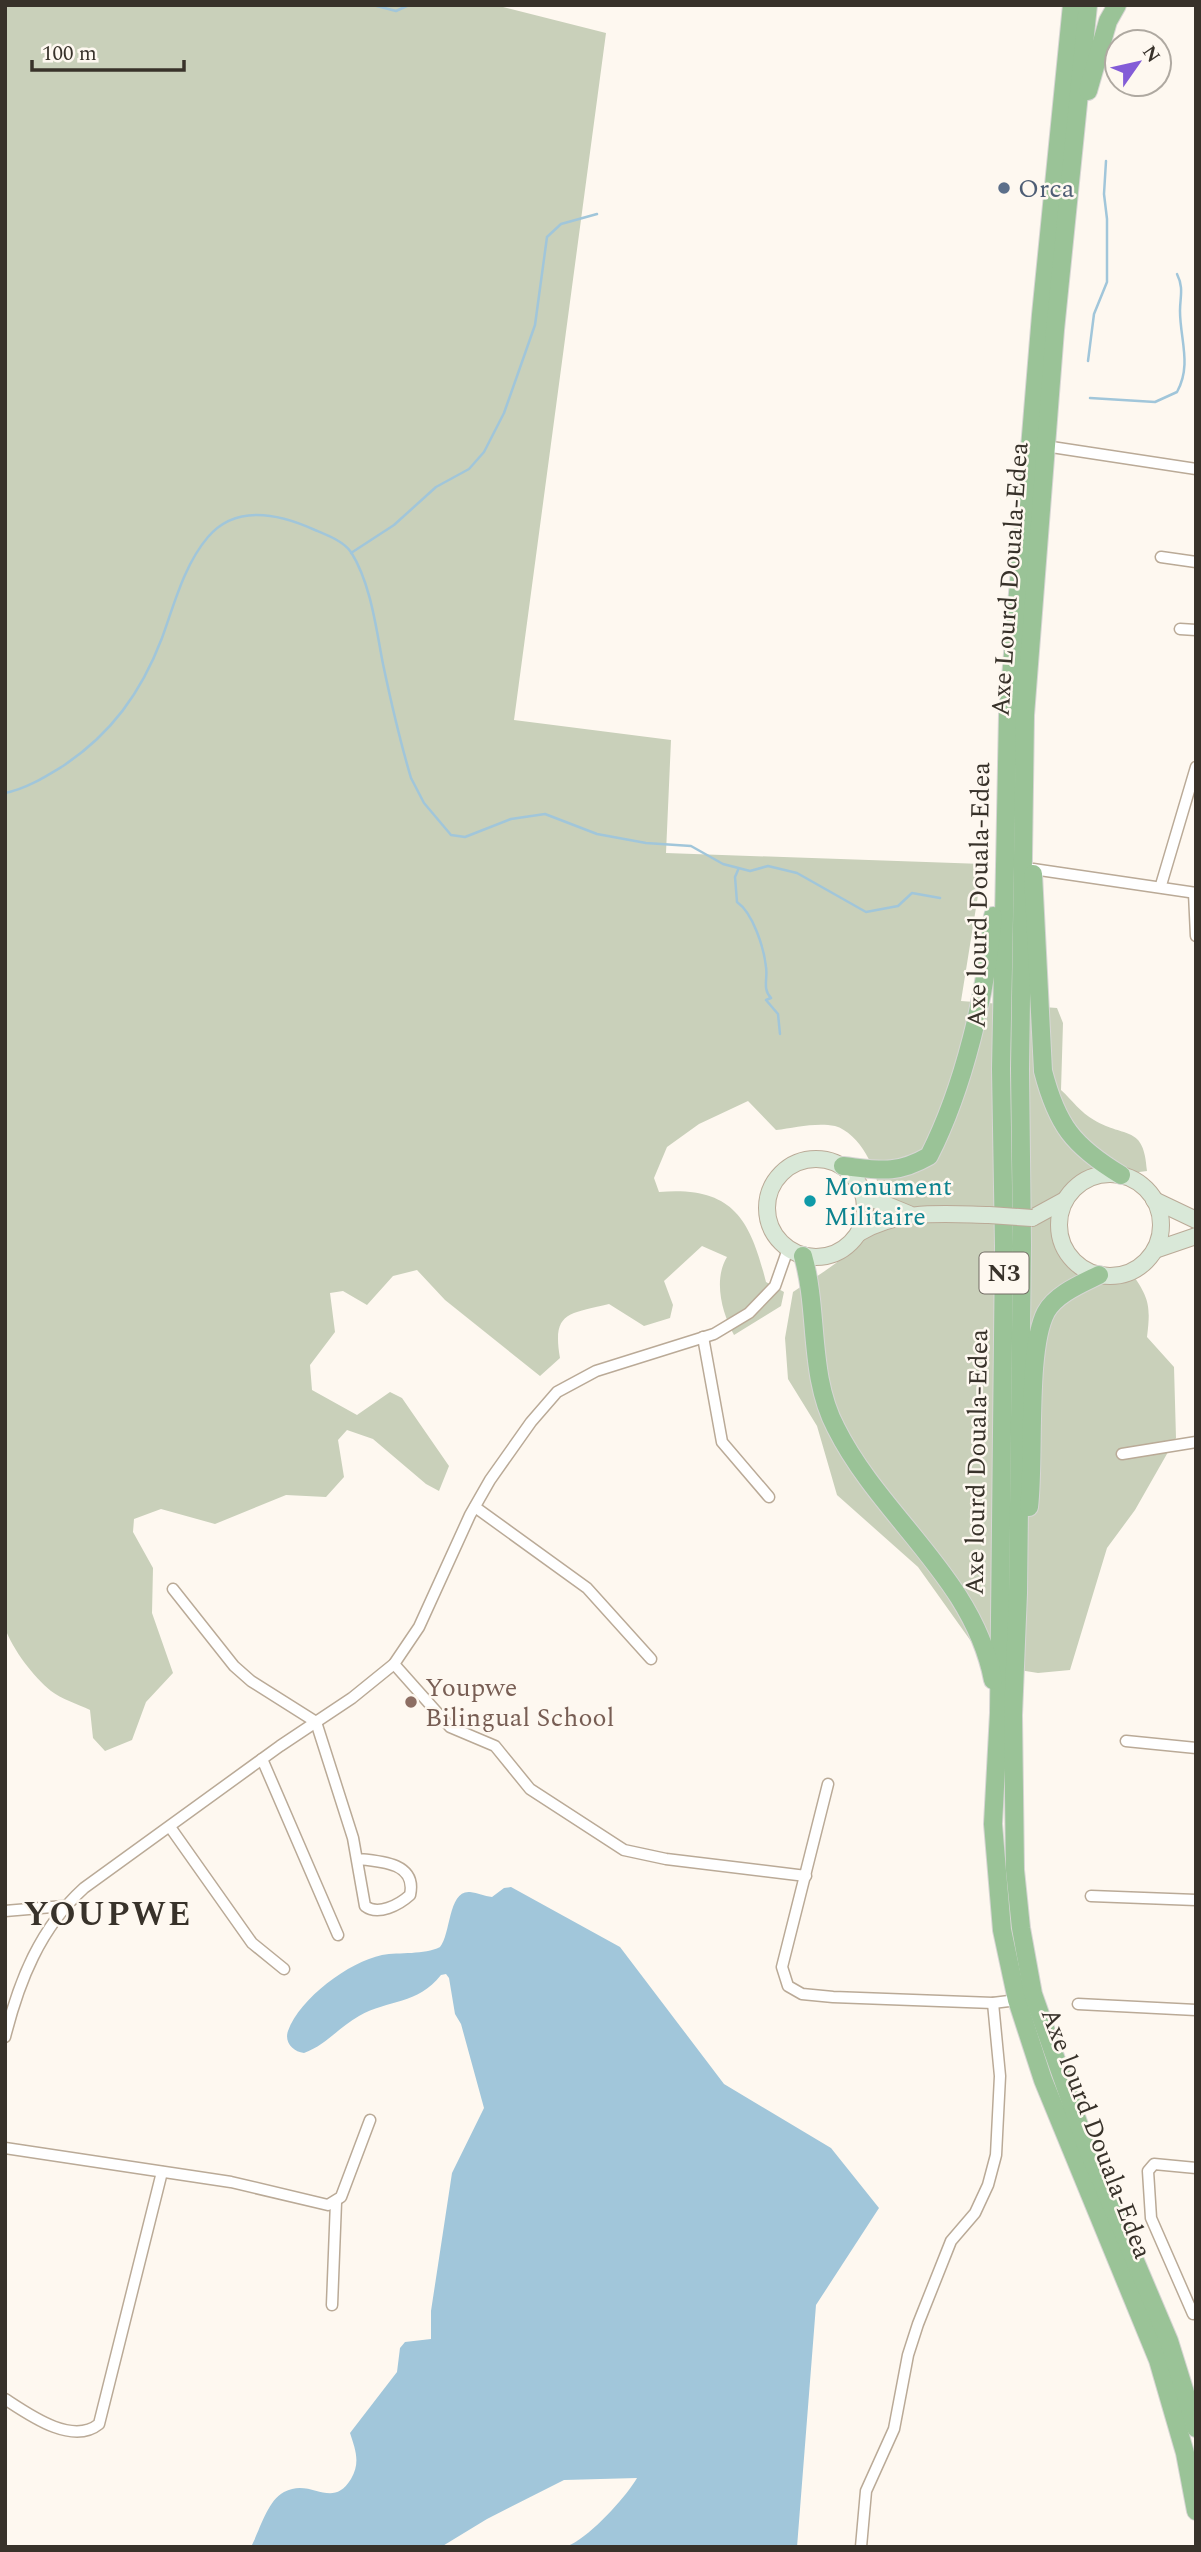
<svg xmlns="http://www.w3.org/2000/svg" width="1201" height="2552" font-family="Spectral,serif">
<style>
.green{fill:#c9d0ba}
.water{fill:#a1c6da}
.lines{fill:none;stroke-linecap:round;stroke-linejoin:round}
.stream{stroke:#a1c6da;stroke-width:2.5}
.minor-casing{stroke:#baaa97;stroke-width:13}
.secondary-casing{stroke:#baaa97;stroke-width:18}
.trunk-casing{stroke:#d7d6d4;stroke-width:20}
.minor{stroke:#fff;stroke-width:10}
.secondary{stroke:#d9e8d8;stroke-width:16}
.trunk{stroke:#9ac397;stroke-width:18}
.secondary-bridge-casing{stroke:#baaa97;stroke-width:18;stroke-linecap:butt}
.secondary-bridge{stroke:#d9e8d8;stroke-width:16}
.service-dot{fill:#5c6f8a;stroke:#fef8f0;stroke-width:2.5}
.culture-dot{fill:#0f9aa8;stroke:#fef8f0;stroke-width:2.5}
.education-dot{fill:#8d6e63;stroke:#fef8f0;stroke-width:2.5}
.labels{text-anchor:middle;stroke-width:5;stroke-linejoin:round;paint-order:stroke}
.shield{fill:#fef8f0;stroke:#736d65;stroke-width:2}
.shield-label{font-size:24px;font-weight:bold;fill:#38322a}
.service-label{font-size:26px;fill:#4e5e75;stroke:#fef8f0;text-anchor:start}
.street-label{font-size:26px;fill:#38322a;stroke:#fef8f0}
.culture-label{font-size:26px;fill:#0d838f;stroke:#fef8f0;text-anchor:start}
.education-label{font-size:26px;fill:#785e54;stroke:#fef8f0;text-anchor:start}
.district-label{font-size:33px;font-weight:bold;letter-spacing:2px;fill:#38322a;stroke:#fef8f0}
</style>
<rect width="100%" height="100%" fill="#fef8f0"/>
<path class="green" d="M 5,5 L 495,5 L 606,33 L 514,720 L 671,740 L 666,853 L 983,864 L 961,1001 L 1057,1008 L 1063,1023 L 1061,1090 C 1072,1100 1081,1113 1094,1120 C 1126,1139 1144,1124 1147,1171 C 1127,1174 1101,1171 1083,1182 C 1031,1215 1072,1291 1131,1272 C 1149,1298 1151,1305 1147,1337 L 1174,1367 L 1176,1438 L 1135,1510 L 1107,1548 L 1070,1670 L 1038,1673 L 988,1665 L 918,1567 L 837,1495 L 817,1426 L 788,1379 L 785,1338 L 793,1292 C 819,1274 856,1255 870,1226 C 873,1219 878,1208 879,1200 C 881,1174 860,1133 835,1126 C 816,1122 794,1128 776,1130 L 748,1101 L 699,1124 L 667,1147 L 654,1178 L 659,1192 C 732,1186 750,1218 766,1282 L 784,1292 L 781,1306 L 734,1335 C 722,1313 713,1280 727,1257 L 702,1246 L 664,1281 L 673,1305 L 670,1318 L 644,1326 L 609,1304 C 568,1314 552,1312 560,1358 L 540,1376 L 445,1300 L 417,1270 L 393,1276 L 367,1305 L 343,1291 L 330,1293 L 335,1332 L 310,1365 L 312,1390 L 357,1415 L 390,1392 L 402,1398 L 449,1466 L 439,1491 L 426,1484 L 373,1439 L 347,1430 L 338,1440 L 344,1477 L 326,1497 L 286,1495 L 215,1524 L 161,1509 L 134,1519 L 133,1532 L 153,1568 L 152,1613 L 173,1673 L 146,1702 L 132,1740 L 105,1751 L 93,1738 L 90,1710 C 78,1704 61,1699 51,1691 C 33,1676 13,1650 5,1628 Z"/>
<path class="water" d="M 511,1887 L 620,1947 L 724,2084 L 831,2148 L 879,2208 L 816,2305 L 797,2547 L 564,2547 C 586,2542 626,2497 637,2478 L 564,2480 L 487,2519 L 441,2547 L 251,2547 C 260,2530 267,2501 284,2492 C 312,2477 331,2511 351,2479 C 361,2462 355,2449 350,2433 L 397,2372 L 400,2348 L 405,2342 L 431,2339 L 431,2311 L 452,2173 L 484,2108 L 461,2024 L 455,2014 L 449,1978 L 446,1974 L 441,1975 C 417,2005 389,1999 359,2016 C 338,2028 326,2045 304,2053 C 293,2052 284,2042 288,2031 C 300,1998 349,1962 382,1955 C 400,1952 424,1955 440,1947 C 451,1934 448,1890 470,1892 C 478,1893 484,1896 492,1897 L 504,1888 Z"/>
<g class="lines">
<g class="stream">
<polyline points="373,5 396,11 409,5"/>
<polyline points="1088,361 1094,314 1107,282 1107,219 1104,194 1106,161"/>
<path d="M 1090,398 L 1155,402 L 1177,392 C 1192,365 1180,339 1180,311 C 1180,297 1184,288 1177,274"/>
<polyline points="351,553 394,525 436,487 469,469 484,452 504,413 535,325 547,237 561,224 597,214"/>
<path d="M 5,793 C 26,789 45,777 63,766 C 111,734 141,693 162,638 C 174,605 184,565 208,537 C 236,504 280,514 315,530 C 327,535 343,541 351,552 C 371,584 376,628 383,664 C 391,702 400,741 411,778 L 424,803 L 451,835 L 465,837 L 511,819 L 545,814 L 597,834 L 646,843 L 691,846 L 723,864 L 750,871 L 768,866 L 797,873 L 866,912 L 898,906 L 912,893 L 940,898"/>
<path d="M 738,870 L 735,877 L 737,902 C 753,913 764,948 766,967 C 768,978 762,989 771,998 L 766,1000 L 778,1014 L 780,1034"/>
</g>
<g class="minor-casing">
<g id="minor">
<polyline points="1045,446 1196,469"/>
<polyline points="1161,557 1196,562"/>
<polyline points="1180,629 1196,630"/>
<polyline points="1033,869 1196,893"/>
<polyline points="1161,885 1196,767"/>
<polyline points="1194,893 1196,936"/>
<polyline points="703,1337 722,1442 769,1497"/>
<polyline points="1122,1454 1196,1442"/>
<polyline points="475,1507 587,1588 651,1659"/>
<path d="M 173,1589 L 234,1666 L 251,1681 L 316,1722 L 353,1838 L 365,1906 C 378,1916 399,1905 410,1895 C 417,1863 381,1861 358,1859"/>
<polyline points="394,1664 450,1727 495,1746 530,1789 624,1850 666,1859 806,1876"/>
<polyline points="1126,1741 1196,1748"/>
<polyline points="262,1759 338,1935"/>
<polyline points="828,1784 782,1967 788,1986 802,1994 833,1997 993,2003 1017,2000"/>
<polyline points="170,1827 252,1943 284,1969"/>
<polyline points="1091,1896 1196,1900"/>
<polyline points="5,1911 64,1906"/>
<polyline points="1078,2004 1196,2010"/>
<path d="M 5,2037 C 19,1981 40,1928 84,1888 L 280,1746 L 352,1698 L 394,1664 L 419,1627 L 470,1515 L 490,1480 L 531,1422 L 557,1392 L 596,1371 L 714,1334 L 749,1313 L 775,1286 L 788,1249"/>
<polyline points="5,2148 231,2182 328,2205 341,2197 370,2120"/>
<polyline points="332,2305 336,2202"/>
<polyline points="1193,2314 1151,2218 1148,2171 1154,2164 1196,2168"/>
<path d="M 5,2399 C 28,2414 72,2446 99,2424 L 162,2172"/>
<polyline points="861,2547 866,2491 894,2429 908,2355 918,2324 951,2241 975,2213 988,2185 996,2155 1000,2076 993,2003"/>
</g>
</g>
<g class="secondary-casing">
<g id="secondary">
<circle cx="816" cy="1208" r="49"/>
<circle cx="1110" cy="1225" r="51"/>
<polyline points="864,1192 875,1200 909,1214"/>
<polyline points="1154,1200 1196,1220"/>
<polyline points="1032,1218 1065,1200"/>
<path d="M 859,1233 C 900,1209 943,1214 989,1215"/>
<polyline points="1155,1250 1196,1236"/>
</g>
</g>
<g class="trunk-casing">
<g id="trunk">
<polyline points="1072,5 1041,315 1008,714 1001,1069 1004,1246 999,1713 993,1824 1002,1930 1017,2000 1043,2080 1158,2360 1185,2453 1196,2511"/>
<polyline points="1088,5 1055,330 1025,715 1020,1069 1022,1245 1018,1593 1013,1715 1015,1870 1021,1928 1033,1994 1086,2145 1169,2341 1196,2428"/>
<polyline points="1088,91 1108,21 1117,5"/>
<path d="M 1033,874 L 1043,1071 C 1057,1125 1073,1146 1121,1175"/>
<path d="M 843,1166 C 879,1170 896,1175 929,1156 C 964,1087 986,994 993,916"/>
<path d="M 803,1256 C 819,1312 808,1375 836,1428 C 881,1518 973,1577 993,1680"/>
<path d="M 1029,1507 C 1035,1458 1026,1350 1046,1312 C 1056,1294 1081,1284 1099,1275"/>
</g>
</g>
<use href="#minor" class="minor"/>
<use href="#secondary" class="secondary"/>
<use href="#trunk" class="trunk"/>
<g class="secondary-bridge-casing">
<polyline id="secondary-bridge" points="989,1215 1032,1218"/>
</g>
<use href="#secondary-bridge" class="secondary-bridge"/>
</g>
<circle class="service-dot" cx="1004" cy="188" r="7"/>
<circle class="culture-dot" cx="810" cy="1201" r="7"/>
<circle class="education-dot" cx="411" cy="1702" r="7"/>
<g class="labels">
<rect class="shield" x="979.5" y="1252.5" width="49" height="41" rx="5"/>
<g class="shield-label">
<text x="1004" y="1281">N3</text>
</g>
<g class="service-label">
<text x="1018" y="197">Orca</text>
</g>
<g class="street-label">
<text transform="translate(1009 579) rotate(-86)" y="9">Axe Lourd Douala-Edea</text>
<text transform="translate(978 895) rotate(-89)" y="9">Axe lourd Douala-Edea</text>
<text transform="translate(976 1462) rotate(-89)" y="9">Axe lourd Douala-Edea</text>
<text transform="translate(1097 2133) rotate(69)" y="9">Axe lourd Douala-Edea</text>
</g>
<g class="culture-label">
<text x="824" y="1195">Monument<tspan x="824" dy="30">Militaire</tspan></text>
</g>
<g class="education-label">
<text x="425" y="1696">Youpwe<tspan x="425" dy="30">Bilingual School</tspan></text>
</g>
<g class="district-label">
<text x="108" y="1925">YOUPWE</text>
</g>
</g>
<rect width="1201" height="2552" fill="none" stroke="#38322a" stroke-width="14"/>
<g transform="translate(1138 63) rotate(56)"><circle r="33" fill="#fef8f0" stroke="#afa9a1" stroke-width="2"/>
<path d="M0-5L12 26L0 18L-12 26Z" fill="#835cd7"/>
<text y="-10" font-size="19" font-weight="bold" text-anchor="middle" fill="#38322a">N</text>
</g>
<path d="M32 60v10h152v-10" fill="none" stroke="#38322a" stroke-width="3.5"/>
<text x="42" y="60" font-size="21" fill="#38322a" stroke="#fef8f0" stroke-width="5" paint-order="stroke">100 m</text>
</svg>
